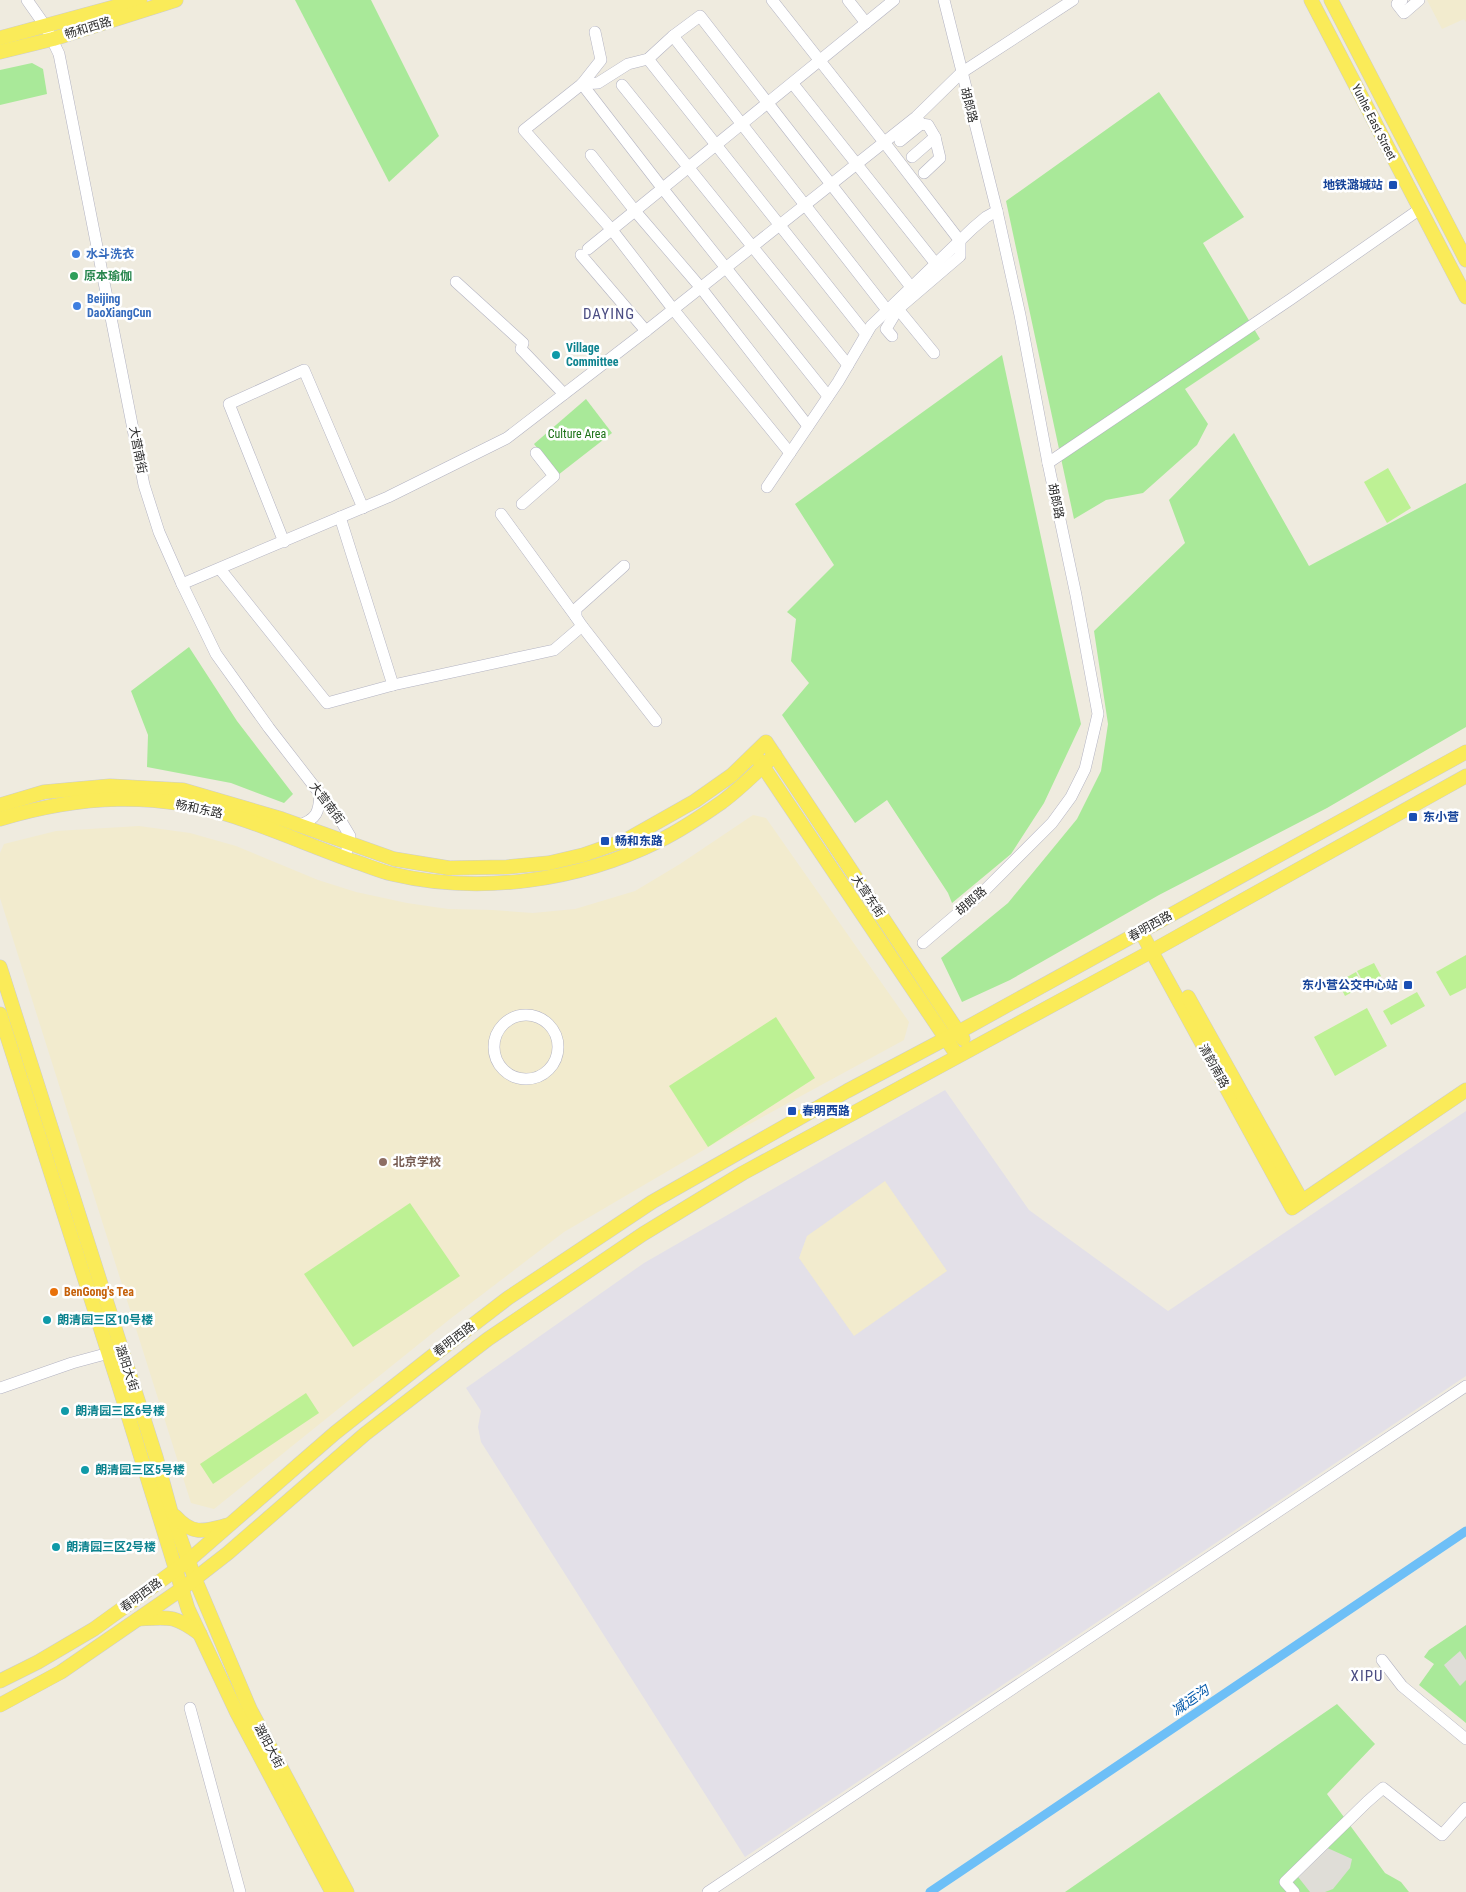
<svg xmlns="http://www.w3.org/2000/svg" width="1466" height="1892" font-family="'Roboto Condensed','Noto Sans SC',sans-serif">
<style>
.industrial{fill:#e3e0e8}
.education{fill:#f2ebce}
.green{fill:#a9e999}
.pitch{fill:#bdf194}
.plaza{fill:#dfddd7}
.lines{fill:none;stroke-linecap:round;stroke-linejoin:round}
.canal{stroke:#6dbff7;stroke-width:9}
.minor-casing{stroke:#b3b3c2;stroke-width:12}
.major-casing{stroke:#cdcdcd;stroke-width:15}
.minor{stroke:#fff;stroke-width:11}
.major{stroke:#faeb59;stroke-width:14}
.transit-dot{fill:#1a4fb4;stroke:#fff;stroke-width:2}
.shop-dot{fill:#3f7fe0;stroke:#fff;stroke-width:2}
.leisure-dot{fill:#2e9e5b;stroke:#fff;stroke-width:2}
.culture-dot{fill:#0f9aa8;stroke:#fff;stroke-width:2}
.education-dot{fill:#8d6e63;stroke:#fff;stroke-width:2}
.food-dot{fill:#e8710a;stroke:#fff;stroke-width:2}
.labels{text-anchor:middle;stroke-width:5;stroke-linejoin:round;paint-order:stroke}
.street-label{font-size:12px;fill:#2d2d2d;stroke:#fff}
.transit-label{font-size:12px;font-weight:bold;fill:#164399;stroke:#fff;text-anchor:start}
.shop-label{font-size:12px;font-weight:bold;fill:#366cbe;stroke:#fff;text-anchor:start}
.leisure-label{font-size:12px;font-weight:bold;fill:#27864d;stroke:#fff;text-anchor:start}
.culture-label{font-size:12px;font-weight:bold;fill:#0d838f;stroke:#fff;text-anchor:start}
.park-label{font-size:12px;fill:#1c7216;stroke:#fff}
.education-label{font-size:12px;font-weight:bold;fill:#785e54;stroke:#fff;text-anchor:start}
.food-label{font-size:12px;font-weight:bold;fill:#c56008;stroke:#fff;text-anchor:start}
.water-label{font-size:14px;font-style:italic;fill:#045aab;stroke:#fff}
.quarter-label{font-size:15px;letter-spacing:1px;fill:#4a4c82;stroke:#fff}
</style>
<rect width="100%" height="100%" fill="#efebdf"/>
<polygon class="industrial" points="945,1090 1029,1210 1168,1311 1466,1111 1466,1376 745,1857 481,1442 478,1427 481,1411 466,1388 644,1263"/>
<g class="education">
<polygon points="1427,0 1466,0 1466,22 1464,19 1442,29"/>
<polygon points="753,815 766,818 909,1022 904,1040 724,1138 564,1232 450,1319 214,1509 191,1503 0,898 0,853 4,844 56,831 139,826 190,833 236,846 318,880 356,892 407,903 448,909 493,910 533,913 575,909 635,891 680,864"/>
<polygon points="885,1181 947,1271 854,1336 799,1258 807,1236"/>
</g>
<g class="green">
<polygon points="295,0 371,0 439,136 389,182"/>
<polygon points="32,63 43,69 47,94 0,105 0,70"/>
<polygon points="1159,92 1244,217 1203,243 1260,339 1185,389 1208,424 1197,445 1143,493 1106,500 1074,519 1006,201"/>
<polygon points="1002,355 1081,724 1044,803 1011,854 952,903 948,893 887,800 855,823 782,715 809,683 791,661 796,619 787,612 834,565 795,504"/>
<polygon points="586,399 612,433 558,475 534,444"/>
<polygon points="1234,433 1309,566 1466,483 1466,727 1327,808 1159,895 1010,980 962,1002 941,958 1008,903 1077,819 1101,771 1108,724 1094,631 1185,543 1169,500"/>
<polygon points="189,647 237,721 293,794 284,803 231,783 147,767 148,735 131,691"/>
<polygon points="1466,1625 1466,1723 1419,1685 1434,1664 1424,1657 1429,1650"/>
<polygon points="1337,1704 1375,1744 1327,1794 1385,1873 1401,1882 1409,1892 1065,1892"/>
</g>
<g class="pitch">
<polygon points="1388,468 1411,508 1387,523 1364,482"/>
<polygon points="1466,955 1466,988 1450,996 1436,972"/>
<polygon points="1374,963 1381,976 1365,985 1357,971"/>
<polygon points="1356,972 1363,986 1345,996 1338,982"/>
<polygon points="1417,992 1425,1006 1391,1025 1383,1011"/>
<polygon points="1367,1008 1387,1046 1335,1076 1314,1037"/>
<polygon points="776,1017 815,1078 708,1147 669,1086"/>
<polygon points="410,1203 460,1276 353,1347 304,1274"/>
<polygon points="306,1393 319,1413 213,1484 200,1464"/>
</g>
<g class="plaza">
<polygon points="1460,1651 1466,1660 1466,1680 1460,1686 1444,1665"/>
<polygon points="1323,1846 1352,1859 1350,1868 1333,1889 1325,1892 1310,1892 1295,1873"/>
</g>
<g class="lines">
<polyline class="canal" points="930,1892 1466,1531"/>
<g class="minor-casing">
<g id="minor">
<polyline points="27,0 46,27 59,54 144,485 159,532 182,584 216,654 269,728 341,821 350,836 345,858"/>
<polyline points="772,0 884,142 960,241 960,256 898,309 886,329 892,336"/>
<polyline points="848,0 866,23"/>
<polyline points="1402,0 1397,4 1404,13 1419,0"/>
<polyline points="595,32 601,60 582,84 524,130 612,230 673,309 790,453"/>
<polyline points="673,36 887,310"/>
<polyline points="648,59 866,334"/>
<polyline points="582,84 598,83 628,64 648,59 673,36 700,16 911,287"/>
<polyline points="582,84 663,189 828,396"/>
<polyline points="793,84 936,264"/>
<polyline points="622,85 848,365"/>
<polyline points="900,141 921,124 917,118"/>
<polyline points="591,155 635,211 701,288 808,426"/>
<polyline points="912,157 935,137 928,125 921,124"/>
<polyline points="924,173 940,158 935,137"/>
<polyline points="588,249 894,0"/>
<polyline points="581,255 646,331"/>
<polyline points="456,282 523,343 521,349 564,394"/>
<polyline points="898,309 934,353"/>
<polyline points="1048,463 1291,299 1420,209"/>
<polyline points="767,487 838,382 871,326 973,228 986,217 997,211"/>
<polyline points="522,504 554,476 536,453"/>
<polyline points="501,514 576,617"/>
<polyline points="340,517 393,685"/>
<polyline points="284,542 229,404 304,370 363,508"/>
<polyline points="220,569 327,703 393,685 554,650 582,626 576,617 576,609 624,566"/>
<polyline points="182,584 388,497 507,438 646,331 916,117 961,73 1073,0"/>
<polyline points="582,626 656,721"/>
<path d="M 299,825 C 317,819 319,812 320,794"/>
<polyline points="923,943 983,892 1052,823 1071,797 1085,769 1098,714 1076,595 1048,463 1020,315 997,211 944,0"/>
<circle cx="526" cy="1047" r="32"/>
<polyline points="0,1388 72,1363 109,1353"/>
<polyline points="1382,1660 1402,1686 1466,1739"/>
<polyline points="190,1708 240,1892"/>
<polyline points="708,1892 1466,1386"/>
<polyline points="1294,1892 1285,1882 1367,1802 1383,1788 1442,1835 1466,1808"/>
</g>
</g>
<g class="major-casing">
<g id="major">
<polyline points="1311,0 1466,297"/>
<polyline points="1331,0 1466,260"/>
<polyline points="0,38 140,0"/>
<polyline points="0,52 53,39 176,0"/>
<polyline points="758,759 957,1055"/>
<polyline points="0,805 44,792 110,786 183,790 282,819 394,859 449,868 507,867 549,863 583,855 626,840 695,801 732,775 766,742 963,1039"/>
<path d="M 0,819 C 80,795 156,791 236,817 C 275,830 314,847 353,861 C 366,865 379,871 392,874 C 480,895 578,881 659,841 C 681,830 702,816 722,802 C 741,788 757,771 775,755"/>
<polyline points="1141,932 1292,1208 1466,1090"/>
<polyline points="0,967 156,1457 171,1512 195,1579 250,1709 347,1892"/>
<polyline points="1188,997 1302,1201"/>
<polyline points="0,1014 118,1383 188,1609 237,1713 332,1892"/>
<path d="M 175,1516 C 193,1536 204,1531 228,1525"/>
<path d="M 138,1619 C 170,1617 174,1615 200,1634"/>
<polyline points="0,1681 38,1662 94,1629 188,1561 335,1433 431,1357 508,1298 652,1202 847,1091 966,1028 1466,752"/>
<polyline points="0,1705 61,1672 183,1588 228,1553 365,1434 488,1339 643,1234 743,1173 1152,951 1466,776"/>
</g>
</g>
<use href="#minor" class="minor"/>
<use href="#major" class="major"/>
</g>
<g class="transit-dot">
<rect x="1388" y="180" width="10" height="10" rx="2.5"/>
<rect x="1408" y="812" width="10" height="10" rx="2.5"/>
<rect x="600" y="836" width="10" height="10" rx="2.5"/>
<rect x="1403" y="980" width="10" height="10" rx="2.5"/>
<rect x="787" y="1106" width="10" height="10" rx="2.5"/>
</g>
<g class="shop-dot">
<circle cx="76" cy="254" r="5"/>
<circle cx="77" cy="306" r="5"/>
</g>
<circle class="leisure-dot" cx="74" cy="276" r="5"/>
<g class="culture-dot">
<circle cx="556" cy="355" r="5"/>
<circle cx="47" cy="1320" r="5"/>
<circle cx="65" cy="1411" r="5"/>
<circle cx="85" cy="1470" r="5"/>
<circle cx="56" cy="1547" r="5"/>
</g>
<circle class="education-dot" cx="383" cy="1162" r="5"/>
<circle class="food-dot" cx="54" cy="1292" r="5"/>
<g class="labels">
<g class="street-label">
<text transform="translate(88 28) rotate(-17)" y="4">畅和西路</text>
<text transform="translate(969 105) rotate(76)" y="4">胡郎路</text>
<text transform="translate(1374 122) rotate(63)" y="4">Yunhe East Street</text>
<text transform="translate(138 450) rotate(79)" y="4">大营南街</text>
<text transform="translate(1056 501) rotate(78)" y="4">胡郎路</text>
<text transform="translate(327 803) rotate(53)" y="4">大营南街</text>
<text transform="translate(199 809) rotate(12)" y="4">畅和东路</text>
<text transform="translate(868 896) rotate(56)" y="4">大营东街</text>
<text transform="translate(971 901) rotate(-41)" y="4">胡郎路</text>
<text transform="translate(1150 926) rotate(-29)" y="4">春明西路</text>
<text transform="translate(1214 1066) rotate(61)" y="4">清韵南路</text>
<text transform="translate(454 1339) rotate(-37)" y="4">春明西路</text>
<text transform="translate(127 1368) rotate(72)" y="4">潞阳大街</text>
<text transform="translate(141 1595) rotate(-36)" y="4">春明西路</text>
<text transform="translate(269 1746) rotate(62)" y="4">潞阳大街</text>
</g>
<g class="transit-label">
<text x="1383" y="189" text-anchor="end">地铁潞城站</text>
<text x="1423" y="821">东小营</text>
<text x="615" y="845">畅和东路</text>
<text x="1398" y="989" text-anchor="end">东小营公交中心站</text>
<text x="802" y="1115">春明西路</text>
</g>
<g class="shop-label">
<text x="86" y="258">水斗洗衣</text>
<text x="87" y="303">Beijing<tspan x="87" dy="14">DaoXiangCun</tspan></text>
</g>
<g class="leisure-label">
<text x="84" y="280">原本瑜伽</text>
</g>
<g class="culture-label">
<text x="566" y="352">Village<tspan x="566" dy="14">Committee</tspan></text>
<text x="57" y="1324">朗清园三区10号楼</text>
<text x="75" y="1415">朗清园三区6号楼</text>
<text x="95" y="1474">朗清园三区5号楼</text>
<text x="66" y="1551">朗清园三区2号楼</text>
</g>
<g class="park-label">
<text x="577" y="438">Culture Area</text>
</g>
<g class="education-label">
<text x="393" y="1166">北京学校</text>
</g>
<g class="food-label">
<text x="64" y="1296">BenGong's Tea</text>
</g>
<g class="water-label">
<text transform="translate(1190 1700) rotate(-34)" y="5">减运沟</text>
</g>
<g class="quarter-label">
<text x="609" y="319">DAYING</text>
<text x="1367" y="1681">XIPU</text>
</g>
</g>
</svg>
